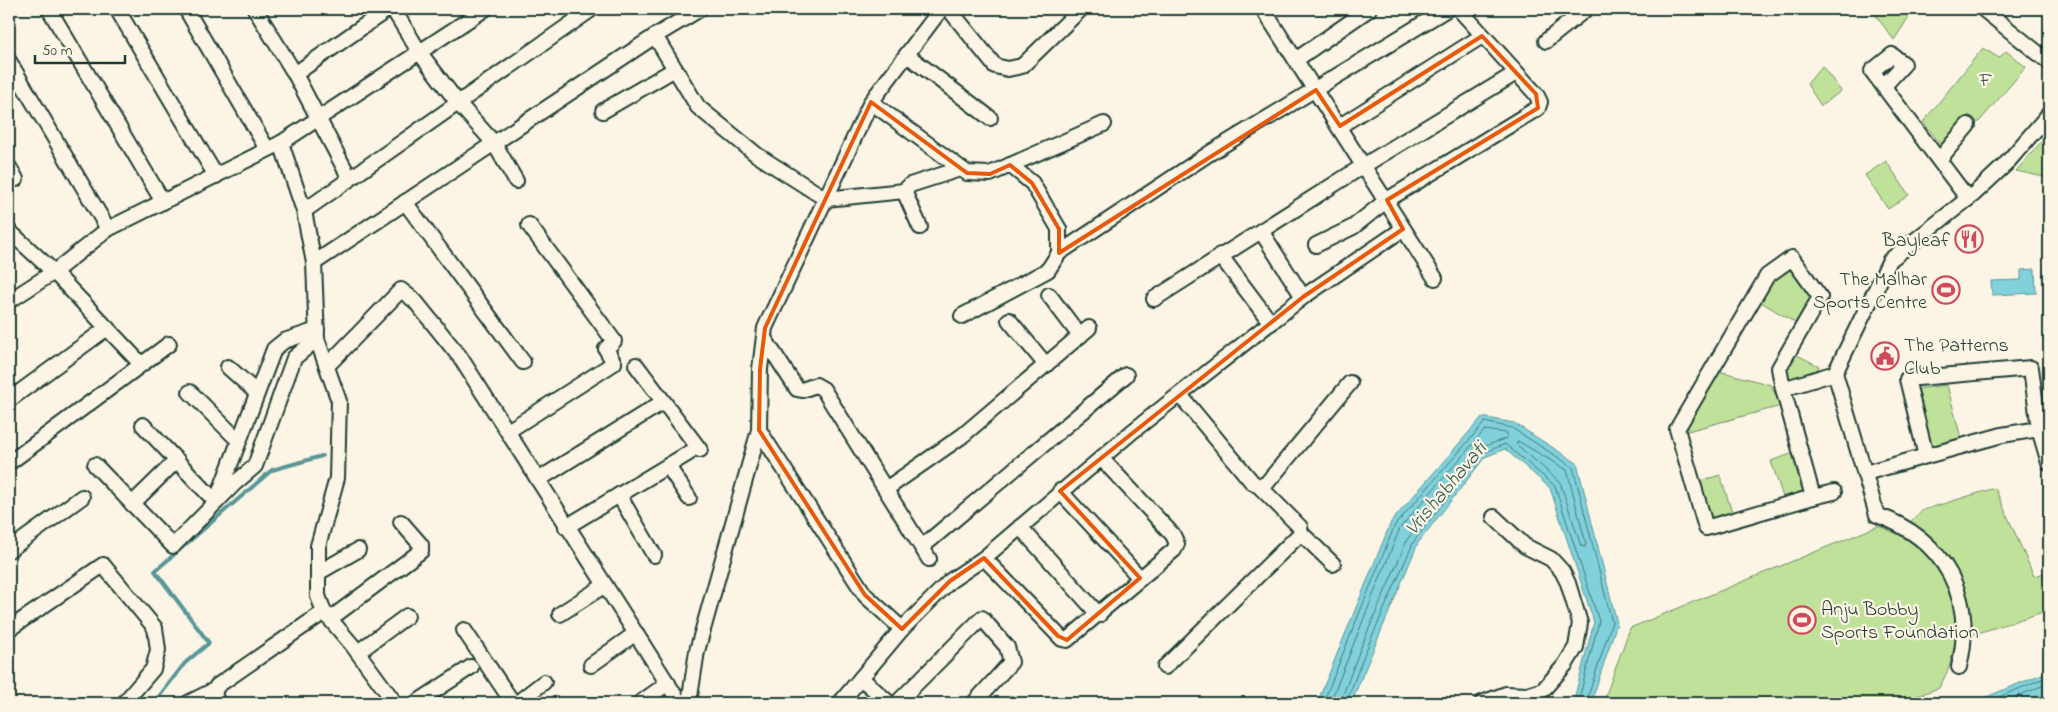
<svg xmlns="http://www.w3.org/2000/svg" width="2058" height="712" font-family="'Indie Flower',sans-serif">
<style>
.green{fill:#c0e19a;stroke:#708f67}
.water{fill:#80d1db;stroke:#599698}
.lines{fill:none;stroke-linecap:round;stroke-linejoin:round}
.shore{stroke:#467877;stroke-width:1}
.stream{stroke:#599698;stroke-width:4}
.minor-casing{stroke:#1f3d34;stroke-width:18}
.minor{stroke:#fcf5e5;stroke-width:14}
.marked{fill:none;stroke:#e8590c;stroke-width:4;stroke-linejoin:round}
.labels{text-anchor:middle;stroke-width:4.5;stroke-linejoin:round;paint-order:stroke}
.park-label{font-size:20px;fill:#3f5e48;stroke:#fcf5e5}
.poi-label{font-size:20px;fill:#1f3d34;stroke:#fcf5e5;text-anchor:end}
.water-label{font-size:21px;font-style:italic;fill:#325b55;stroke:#fcf5e5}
</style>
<rect width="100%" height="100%" fill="#fcf5e5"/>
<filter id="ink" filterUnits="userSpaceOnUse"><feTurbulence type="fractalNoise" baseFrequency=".02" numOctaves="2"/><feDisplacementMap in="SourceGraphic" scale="10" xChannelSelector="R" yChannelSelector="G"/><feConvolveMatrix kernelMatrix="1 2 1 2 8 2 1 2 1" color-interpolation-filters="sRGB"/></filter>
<g filter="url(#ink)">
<g class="green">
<polygon points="1879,9 1914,9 1894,40 1874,13"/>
<polygon points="1983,48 1999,58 2006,51 2026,67 1978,123 1969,115 1943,147 1923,122"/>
<polygon points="1822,66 1841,91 1821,106 1807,84"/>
<polygon points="2049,133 2049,178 2016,171"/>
<polygon points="1886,161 1909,195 1888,209 1865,175"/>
<polygon points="1793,269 1814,297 1797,324 1761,302 1776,276"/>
<polygon points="1793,353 1819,366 1817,372 1790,379 1785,369"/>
<polygon points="1719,371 1771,385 1781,406 1684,432"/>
<polygon points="1947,385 1961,438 1930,446 1916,389"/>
<polygon points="1794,453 1807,493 1784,500 1771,461"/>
<polygon points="1720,475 1732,512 1708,519 1697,482"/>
<path d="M 1995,488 L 2034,576 L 2049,572 L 2049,610 L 1972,635 C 1973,586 1951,548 1909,523 L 1923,510 Z"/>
<path d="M 1878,526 C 1950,550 1977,623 1939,688 L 1896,703 L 1603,703 L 1630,628 Z"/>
</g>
<g class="water">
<polygon points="2035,269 2036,293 1992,295 1991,281 2021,280 2021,270"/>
<polygon points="1482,417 1514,423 1577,463 1617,623 1591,703 1573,703 1594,622 1550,488 1505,449 1485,457 1418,543 1351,703 1317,703 1391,522"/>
<polygon points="2049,671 2049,703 1972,703"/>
</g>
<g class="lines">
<g class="shore">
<polygon points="1518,441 1567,470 1586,544 1585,547 1581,546 1560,482 1517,445"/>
<polyline points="1323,703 1395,525 1485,422 1512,428 1573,467 1612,622 1586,703"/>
<polyline points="1330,703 1400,528 1485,430 1507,433 1507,438 1477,449 1408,538 1359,652 1340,703"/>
<polyline points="1346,703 1364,655 1414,541 1481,454 1505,444 1555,486 1599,621 1578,703"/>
<polyline points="1985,703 2049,676"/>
<polyline points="2001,703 2049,683"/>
</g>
<polyline class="stream" points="154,703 185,663 209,643 155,571 272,470 322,456"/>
<g class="minor-casing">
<g id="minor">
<polyline points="49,9 163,202"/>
<polyline points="117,9 216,176"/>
<polyline points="186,9 267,149"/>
<polyline points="255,9 295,74 350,179"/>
<polyline points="393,9 420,53 458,103 494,143 516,181"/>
<polyline points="949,9 995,66 1008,69 1022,66 1081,9"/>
<polyline points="1263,9 1435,278"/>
<polyline points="1983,9 2049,62"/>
<polyline points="655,36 698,107 757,155 826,199 904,191"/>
<polyline points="1546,41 1586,9"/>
<polyline points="907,55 990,118"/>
<polyline points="1297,59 1369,9"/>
<polyline points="9,61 108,229"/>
<polyline points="295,74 388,9"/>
<path d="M 1884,86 L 1904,64 L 1892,55 L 1872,71 C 1904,113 1936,156 1968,199"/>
<polyline points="871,102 967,173 990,174 1104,124"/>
<polyline points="603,111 675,69"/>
<polyline points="1340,126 1482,36"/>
<polyline points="281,143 304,211 314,263 317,339 339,401 337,478 318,546 318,596 324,612 353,646 395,703"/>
<polyline points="1939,160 1968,125"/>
<polyline points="1010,165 1032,183 1059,229 1059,253"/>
<polyline points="9,167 16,179"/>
<polyline points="405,202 523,362"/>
<polyline points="304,211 592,9"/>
<polyline points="920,227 904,191 910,185 960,169"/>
<polyline points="9,231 54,272 141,364"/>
<polyline points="1261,231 1303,297"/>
<polyline points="1316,245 1353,227 1387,200 1538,108 1540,102 1536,94 1459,9"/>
<polyline points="1220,255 1271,323"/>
<polyline points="314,263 655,36 700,9"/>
<polyline points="1049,295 1080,336"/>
<polyline points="1154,299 1363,166 1516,73"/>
<polyline points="9,301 54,272 108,229 281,143 485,9"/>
<polyline points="962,316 1048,270 1059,253 1210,153 1447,9"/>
<polyline points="1009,320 1046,365"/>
<polyline points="764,338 797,389 802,390 816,385 823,389 929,559"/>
<polyline points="636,365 700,450"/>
<polyline points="327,366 401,290 415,301 460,357 680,703"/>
<polyline points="228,367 257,393"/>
<polyline points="1783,389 1813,497 1706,528 1677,429 1767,276 1792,258 1820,297 1779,368 1783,389 1835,373"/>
<polyline points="190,392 239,441"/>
<polyline points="1180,395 1252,482 1259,486 1266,484 1350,383"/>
<polyline points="9,400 107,328"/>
<polyline points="143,425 216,502 274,349 284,341 317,330"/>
<polyline points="759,430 865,595 902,629 950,581 984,558 1133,431 1303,297 1403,229"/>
<polyline points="508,431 614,363 606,349 614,341 529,225"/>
<polyline points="1926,456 1907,379 2031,368 2039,429"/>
<polyline points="9,463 169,344"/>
<polyline points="95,465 173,546 234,484 255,466 294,358 317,339"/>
<polyline points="668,466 689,498"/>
<polyline points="1865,473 2002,435 2039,429 2049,463"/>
<polyline points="538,480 663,402"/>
<polyline points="886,489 962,436 1089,328"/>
<polyline points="1060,491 1140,578"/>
<polyline points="619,495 654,555"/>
<polyline points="1813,497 1834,492"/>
<polyline points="132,504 177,460"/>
<polyline points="566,527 689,453"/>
<polyline points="1020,527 1099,615"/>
<polyline points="1301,533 1333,564"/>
<polyline points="922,547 1126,375"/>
<polyline points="9,550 82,497"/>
<polyline points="984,558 1062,639 1067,640 1174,550 1177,544 1173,535 1101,458"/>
<polyline points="318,573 358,550"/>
<polyline points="560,614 605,585"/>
<polyline points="330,619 421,551 421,545 401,522"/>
<polyline points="9,629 103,565 155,628 158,650 153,669 124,703"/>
<polyline points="464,630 513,703"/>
<polyline points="358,652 407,616"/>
<polyline points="591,665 636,633"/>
<polyline points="1165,667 1301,533 1300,527 1259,486"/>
<path d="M 1959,667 C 1976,598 1945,539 1877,515 L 1835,373 L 1890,260 L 1974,194 L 2005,165 L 2049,114"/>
<polyline points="861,678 889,703"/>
<polyline points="188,703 214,690"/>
<polyline points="218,703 214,694 217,686 324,612"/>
<polyline points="416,703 471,667"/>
<polyline points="517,703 544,682"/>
<polyline points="640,703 668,683"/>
<polyline points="689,703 697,651 759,430 760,369 765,328 871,102 941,9"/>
<polyline points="840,703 902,629"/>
<polyline points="897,703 982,618 1007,647 1011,662 974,703"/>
<polyline points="1482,703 1506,694 1527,695 1543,690 1565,665 1576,647 1580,623 1568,583 1562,571 1551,559 1525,546 1494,517"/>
</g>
</g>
<use href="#minor" class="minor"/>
</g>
</g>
<path class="marked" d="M 1482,36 L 1536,94 L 1538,108 L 1387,200 L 1403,229 L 1303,297 L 1060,491 L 1140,578 L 1067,640 L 1058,636 L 984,558 L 950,581 L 902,629 L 865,595 L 759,430 L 760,369 L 765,328 L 871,102 L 967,173 L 990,174 L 1010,165 L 1032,183 L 1059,229 L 1059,253 L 1316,90 L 1340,126 Z"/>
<defs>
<g id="restaurant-ring" transform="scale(1.4375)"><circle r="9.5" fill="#fcf5e5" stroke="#d1495b" stroke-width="1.5"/><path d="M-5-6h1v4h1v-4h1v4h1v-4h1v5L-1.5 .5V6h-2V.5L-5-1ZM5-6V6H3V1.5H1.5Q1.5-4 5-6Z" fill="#d1495b"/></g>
<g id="stadium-ring" transform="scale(1.4375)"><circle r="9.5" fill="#fcf5e5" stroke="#d1495b" stroke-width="1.5"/><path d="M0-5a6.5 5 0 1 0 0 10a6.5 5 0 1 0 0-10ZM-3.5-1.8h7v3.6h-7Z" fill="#d1495b"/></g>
<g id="civic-ring" transform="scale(1.4375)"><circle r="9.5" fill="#fcf5e5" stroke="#d1495b" stroke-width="1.5"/><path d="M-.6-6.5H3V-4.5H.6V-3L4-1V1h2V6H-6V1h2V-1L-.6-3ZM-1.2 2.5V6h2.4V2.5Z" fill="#d1495b"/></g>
</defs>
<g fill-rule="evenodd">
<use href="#restaurant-ring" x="1969" y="239"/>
<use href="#stadium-ring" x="1946" y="290"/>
<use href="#civic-ring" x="1885" y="356"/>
<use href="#stadium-ring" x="1802" y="620"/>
</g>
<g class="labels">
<g class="park-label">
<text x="1986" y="86">F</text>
</g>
<g class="poi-label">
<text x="1950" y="246">Bayleaf</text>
<text x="1927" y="285">The Malhar<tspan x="1927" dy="23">Sports Centre</tspan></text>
<text x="1904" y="351" text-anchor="start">The Patterns<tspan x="1904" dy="23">Club</tspan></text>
<text x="1821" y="615" text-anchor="start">Anju Bobby<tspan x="1821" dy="23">Sports Foundation</tspan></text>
</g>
<g class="water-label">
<text transform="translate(1445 488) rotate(-50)" y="7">Vrishabhavati</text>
</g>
</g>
<rect width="2058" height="712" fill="none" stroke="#fcf5e5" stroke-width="30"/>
<rect x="15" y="15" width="2028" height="682" fill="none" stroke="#1f3d34" stroke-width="2" filter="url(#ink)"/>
<path d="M35 55v8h90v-8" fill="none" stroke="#1f3d34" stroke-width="2.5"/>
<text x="42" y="55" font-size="15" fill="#1f3d34" stroke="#fcf5e5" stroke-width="4" paint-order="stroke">50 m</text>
</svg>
